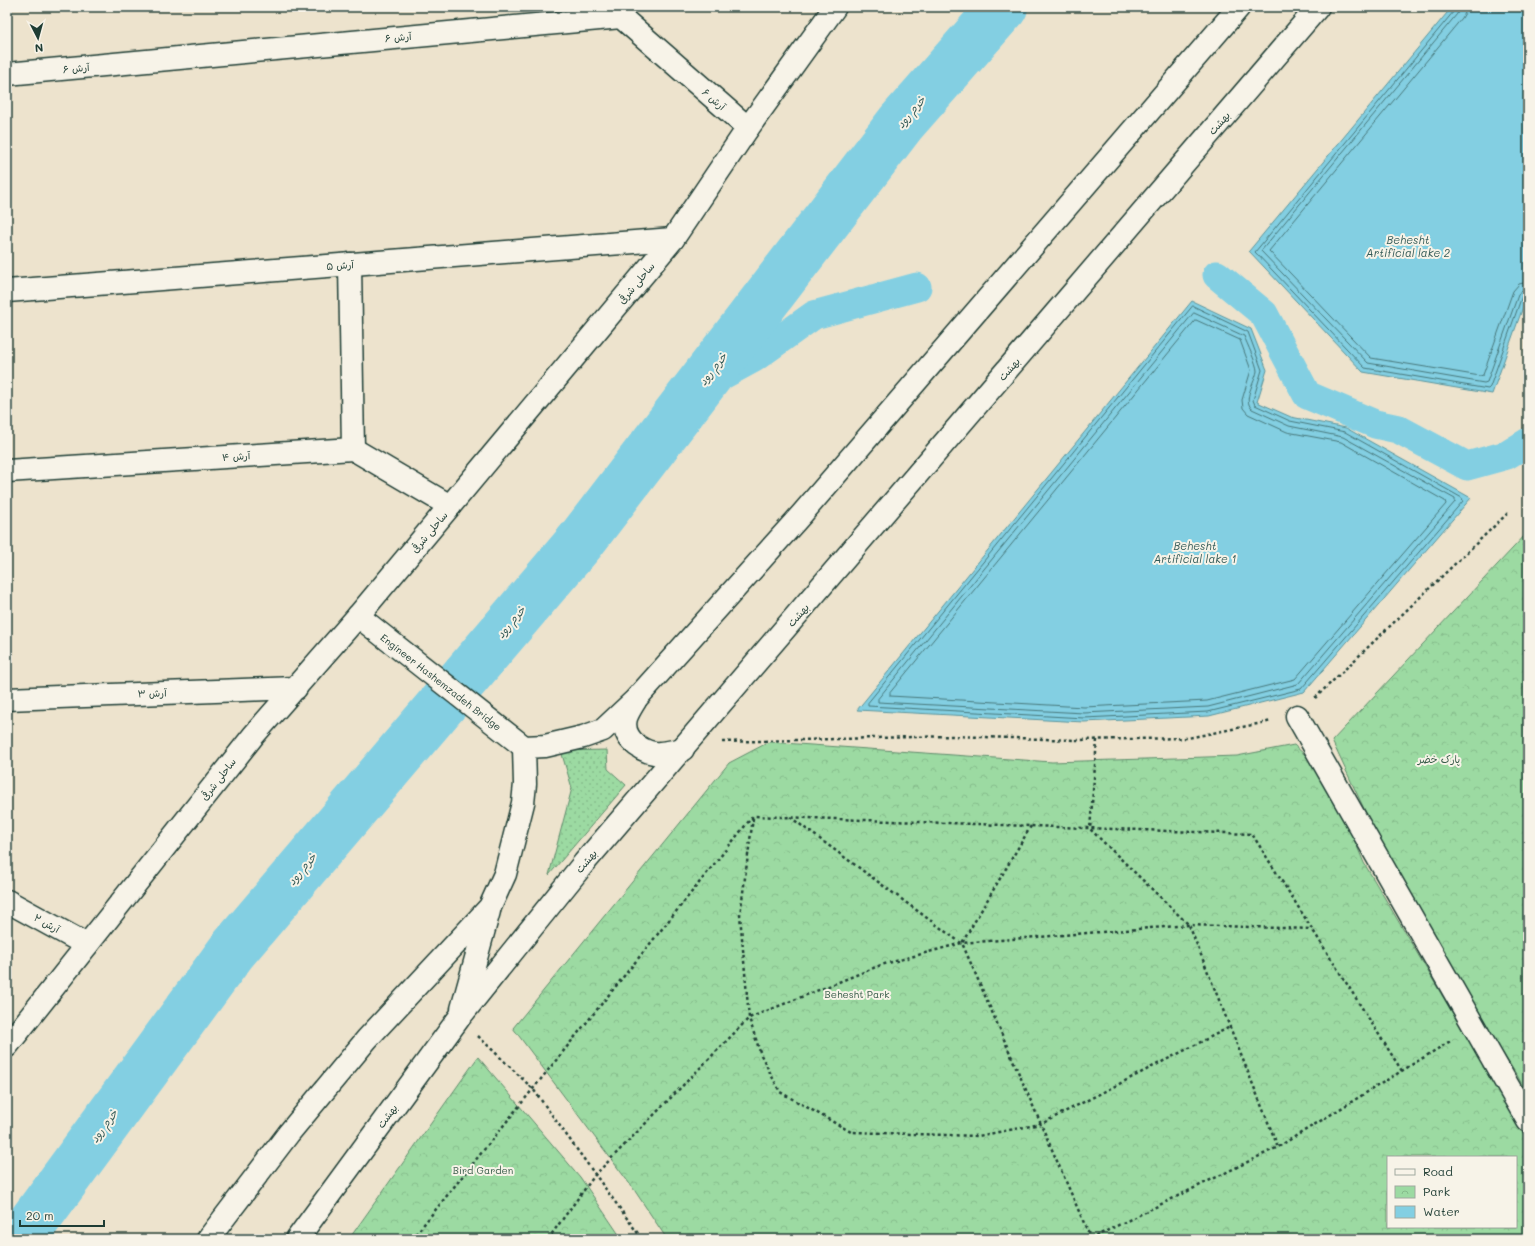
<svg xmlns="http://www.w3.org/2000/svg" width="1535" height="1246" font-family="Mali,'Playpen Sans Arabic',sans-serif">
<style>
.grass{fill:url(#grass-dots);stroke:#5e8c6b}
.park{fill:url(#park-crowns);stroke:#5e8c6b;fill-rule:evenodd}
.water{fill:#83cfe2;stroke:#5b959c}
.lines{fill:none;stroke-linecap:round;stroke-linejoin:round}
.shore{stroke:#47777a;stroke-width:1}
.canal{stroke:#83cfe2;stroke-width:29}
.river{stroke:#83cfe2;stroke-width:50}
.minor-casing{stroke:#1f3d34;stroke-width:25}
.secondary-casing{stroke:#1f3d34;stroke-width:25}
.primary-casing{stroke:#1f3d34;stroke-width:25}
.path{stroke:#1f3d34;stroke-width:2.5;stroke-dasharray:3 3;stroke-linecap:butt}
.minor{stroke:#f7f3e8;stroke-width:22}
.secondary{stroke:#f7f3e8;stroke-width:22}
.primary{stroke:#f7f3e8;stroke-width:22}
.labels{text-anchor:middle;stroke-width:4;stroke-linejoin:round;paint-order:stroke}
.street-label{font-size:10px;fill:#1f3d34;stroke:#f7f3e8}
.park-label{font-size:10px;fill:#385c4a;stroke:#f7f3e8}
.water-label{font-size:11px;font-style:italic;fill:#335a57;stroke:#f7f3e8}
</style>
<defs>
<pattern id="grass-dots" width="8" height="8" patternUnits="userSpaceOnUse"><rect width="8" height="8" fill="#9cdaa2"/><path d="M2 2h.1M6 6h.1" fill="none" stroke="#86bc8c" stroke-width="1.8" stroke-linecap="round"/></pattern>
<pattern id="park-crowns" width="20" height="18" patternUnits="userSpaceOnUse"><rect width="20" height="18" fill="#9cdaa2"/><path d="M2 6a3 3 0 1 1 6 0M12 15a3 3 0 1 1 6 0" fill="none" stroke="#86bc8c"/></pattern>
</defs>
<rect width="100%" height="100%" fill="#ede3cd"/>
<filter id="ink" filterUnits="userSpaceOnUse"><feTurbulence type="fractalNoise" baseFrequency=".025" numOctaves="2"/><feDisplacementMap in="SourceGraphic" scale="8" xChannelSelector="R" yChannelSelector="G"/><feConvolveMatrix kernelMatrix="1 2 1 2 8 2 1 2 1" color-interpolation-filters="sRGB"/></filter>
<g filter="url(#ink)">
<polygon class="grass" points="607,750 608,769 626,785 549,875 572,788 561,751"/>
<g class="park">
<polygon points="1528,532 1528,1096 1518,1077 1413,912 1332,741"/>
<path d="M 769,742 L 1052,762 L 1237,756 L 1294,745 L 1327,775 L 1364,863 L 1528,1141 L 1528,1239 L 667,1239 L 635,1191 L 513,1028 L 729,763 ZM 1388,1157 L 1516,1157 L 1516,1227 L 1388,1227 Z"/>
<polygon points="478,1057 580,1177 622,1239 349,1239"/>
</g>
<g class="water">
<polygon points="1452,7 1528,7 1528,293 1492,394 1363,372 1249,251"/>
<polygon points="1192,301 1251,329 1267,370 1257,402 1291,417 1346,428 1471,498 1304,692 1209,716 1084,722 857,710"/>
</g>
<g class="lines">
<g class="shore">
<polyline points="1455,7 1454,11 1255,252 1365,368 1488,389 1490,387 1522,296 1525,294 1528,293"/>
<polyline points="1460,7 1457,14 1261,251 1368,363 1484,383 1487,382 1518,295 1522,290 1528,288"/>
<polyline points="1466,7 1465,13 1462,18 1269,251 1371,358 1480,376 1483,375 1513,291 1519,284 1528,282"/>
<polygon points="1193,306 1248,332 1262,370 1253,400 1255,405 1290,421 1345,432 1462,498 1463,501 1301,689 1208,712 1084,718 868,706 868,703"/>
<path d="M 1194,313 L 1244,336 C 1247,344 1257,364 1257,371 C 1255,383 1242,399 1252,409 L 1289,426 L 1343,437 L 1455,499 L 1455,502 L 1298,684 L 1208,707 L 1084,713 L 878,702 L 878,699 Z"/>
<polygon points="1196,320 1240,340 1251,370 1242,400 1243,408 1248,414 1287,432 1341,442 1445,501 1446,504 1295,679 1207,701 1084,707 890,696 890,693"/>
</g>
<g class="canal">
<polyline points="1217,275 1264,314 1307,395 1375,424 1398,429 1467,466 1507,455 1528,442"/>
<polyline points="697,389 754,358 814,315 917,287"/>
</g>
<polyline class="river" points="22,1239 26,1232 232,951 580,542 901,123 1003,7"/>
<g class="minor-casing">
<g id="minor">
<polyline points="7,74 621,17 748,128"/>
<polyline points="350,264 353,449"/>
<polyline points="7,291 673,239"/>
<polyline points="7,471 353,449 450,506"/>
<polyline points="7,699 296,688"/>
<polyline points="1297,716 1528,1121"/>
<polyline points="7,901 87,945"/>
</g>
</g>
<g class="secondary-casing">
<g id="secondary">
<polyline points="358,616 524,747"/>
<polyline points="7,1046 253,736 358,616 673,239 748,128 835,7"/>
</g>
</g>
<g class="primary-casing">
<g id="primary">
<path d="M 635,701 C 632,706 628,712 626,718 C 621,736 638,750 654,753 C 663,754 674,751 683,749"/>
<polyline points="462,1009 489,911"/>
<polyline points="208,1239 289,1133 367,1039 490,907 505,874 523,803 525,784 524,747 545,746 583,737 603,730 635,700 801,515 1239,7"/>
<polyline points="297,1239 459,1018 584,863 1318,7"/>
</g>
</g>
<g class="path">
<polyline points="1315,698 1509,512"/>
<polyline points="1097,740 1090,829 1189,925 1278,1147"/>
<polyline points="722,742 952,736 1075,740 1188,738 1272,721"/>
<polyline points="790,817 961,943"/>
<polyline points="753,818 740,915 749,1018 761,1055 780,1092 851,1132 978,1136 1041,1124 1230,1027"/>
<polyline points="1031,826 962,943 1091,1239"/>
<polyline points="478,1036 533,1089 642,1239"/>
<polyline points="412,1239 753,816 1252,834 1402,1071"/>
<polyline points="548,1239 595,1175 749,1018 881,965 962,943 1189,925 1312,929"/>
<polyline points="1090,1239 1278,1147 1452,1040"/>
</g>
<use href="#minor" class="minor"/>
<use href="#secondary" class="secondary"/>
<use href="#primary" class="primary"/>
</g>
</g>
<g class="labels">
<g class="street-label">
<text transform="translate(398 37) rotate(-5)" y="4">آرش ۶</text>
<text transform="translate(76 68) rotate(-5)" y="4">آرش ۶</text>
<text transform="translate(714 99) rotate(41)" y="4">آرش ۶</text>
<text transform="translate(1219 123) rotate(-49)" y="4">بهشت</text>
<text transform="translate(340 265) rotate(-4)" y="4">آرش ۵</text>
<text transform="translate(636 283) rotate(-50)" y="4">ساحلی شرقی</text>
<text transform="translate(1009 369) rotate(-49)" y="4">بهشت</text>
<text transform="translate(236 456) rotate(-4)" y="4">آرش ۴</text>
<text transform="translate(429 532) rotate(-50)" y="4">ساحلی شرقی</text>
<text transform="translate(798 615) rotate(-49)" y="4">بهشت</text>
<text transform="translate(441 682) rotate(38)" y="4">Engineer Hashemzadeh Bridge</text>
<text transform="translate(152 693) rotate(-2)" y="4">آرش ۳</text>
<text transform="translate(218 779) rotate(-52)" y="4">ساحلی شرقی</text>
<text transform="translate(586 861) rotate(-50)" y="4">بهشت</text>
<text transform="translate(47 923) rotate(29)" y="4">آرش ۲</text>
<text transform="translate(387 1116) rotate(-54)" y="4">بهشت</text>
</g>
<g class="park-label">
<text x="1439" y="763">پارک خضر</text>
<text x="857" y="998">Behesht Park</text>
<text x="483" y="1174">Bird Garden</text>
</g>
<g class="water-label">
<text transform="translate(911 112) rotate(-50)" y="4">خرم رود</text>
<text x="1408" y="244">Behesht<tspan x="1408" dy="13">Artificial lake 2</tspan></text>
<text transform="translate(713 369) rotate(-52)" y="4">خرم رود</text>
<text x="1195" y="550">Behesht<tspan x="1195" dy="13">Artificial lake 1</tspan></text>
<text transform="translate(511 622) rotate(-50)" y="4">خرم رود</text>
<text transform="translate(302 869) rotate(-50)" y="4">خرم رود</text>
<text transform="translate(104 1126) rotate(-54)" y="4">خرم رود</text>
</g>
</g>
<rect width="1535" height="1246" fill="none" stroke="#f7f3e8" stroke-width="24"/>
<rect x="12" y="12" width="1511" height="1222" fill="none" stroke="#1f3d34" stroke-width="1.5" filter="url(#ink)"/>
<rect x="1387" y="1156" width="130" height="72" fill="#f7f3e8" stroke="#a1aaa0"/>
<rect x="1395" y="1169" width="20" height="6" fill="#f7f3e8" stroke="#a1aaa0"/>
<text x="1423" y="1176" font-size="12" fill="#1f3d34">Road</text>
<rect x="1395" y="1186" width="20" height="12" fill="url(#park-crowns)" stroke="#a1aaa0"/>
<text x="1423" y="1196" font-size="12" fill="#1f3d34">Park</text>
<rect x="1395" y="1206" width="20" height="12" fill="#83cfe2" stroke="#a1aaa0"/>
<text x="1423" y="1216" font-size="12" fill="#1f3d34">Water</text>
<g transform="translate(38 38) rotate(174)" stroke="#f7f3e8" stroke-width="3" paint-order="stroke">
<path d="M0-3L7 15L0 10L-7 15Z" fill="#1f3d34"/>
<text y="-6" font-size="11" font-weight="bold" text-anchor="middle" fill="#1f3d34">N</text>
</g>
<path d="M20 1220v6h84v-6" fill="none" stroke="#1f3d34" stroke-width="2"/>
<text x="26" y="1220" font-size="12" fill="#1f3d34" stroke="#f7f3e8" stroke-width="3" paint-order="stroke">20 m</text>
</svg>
